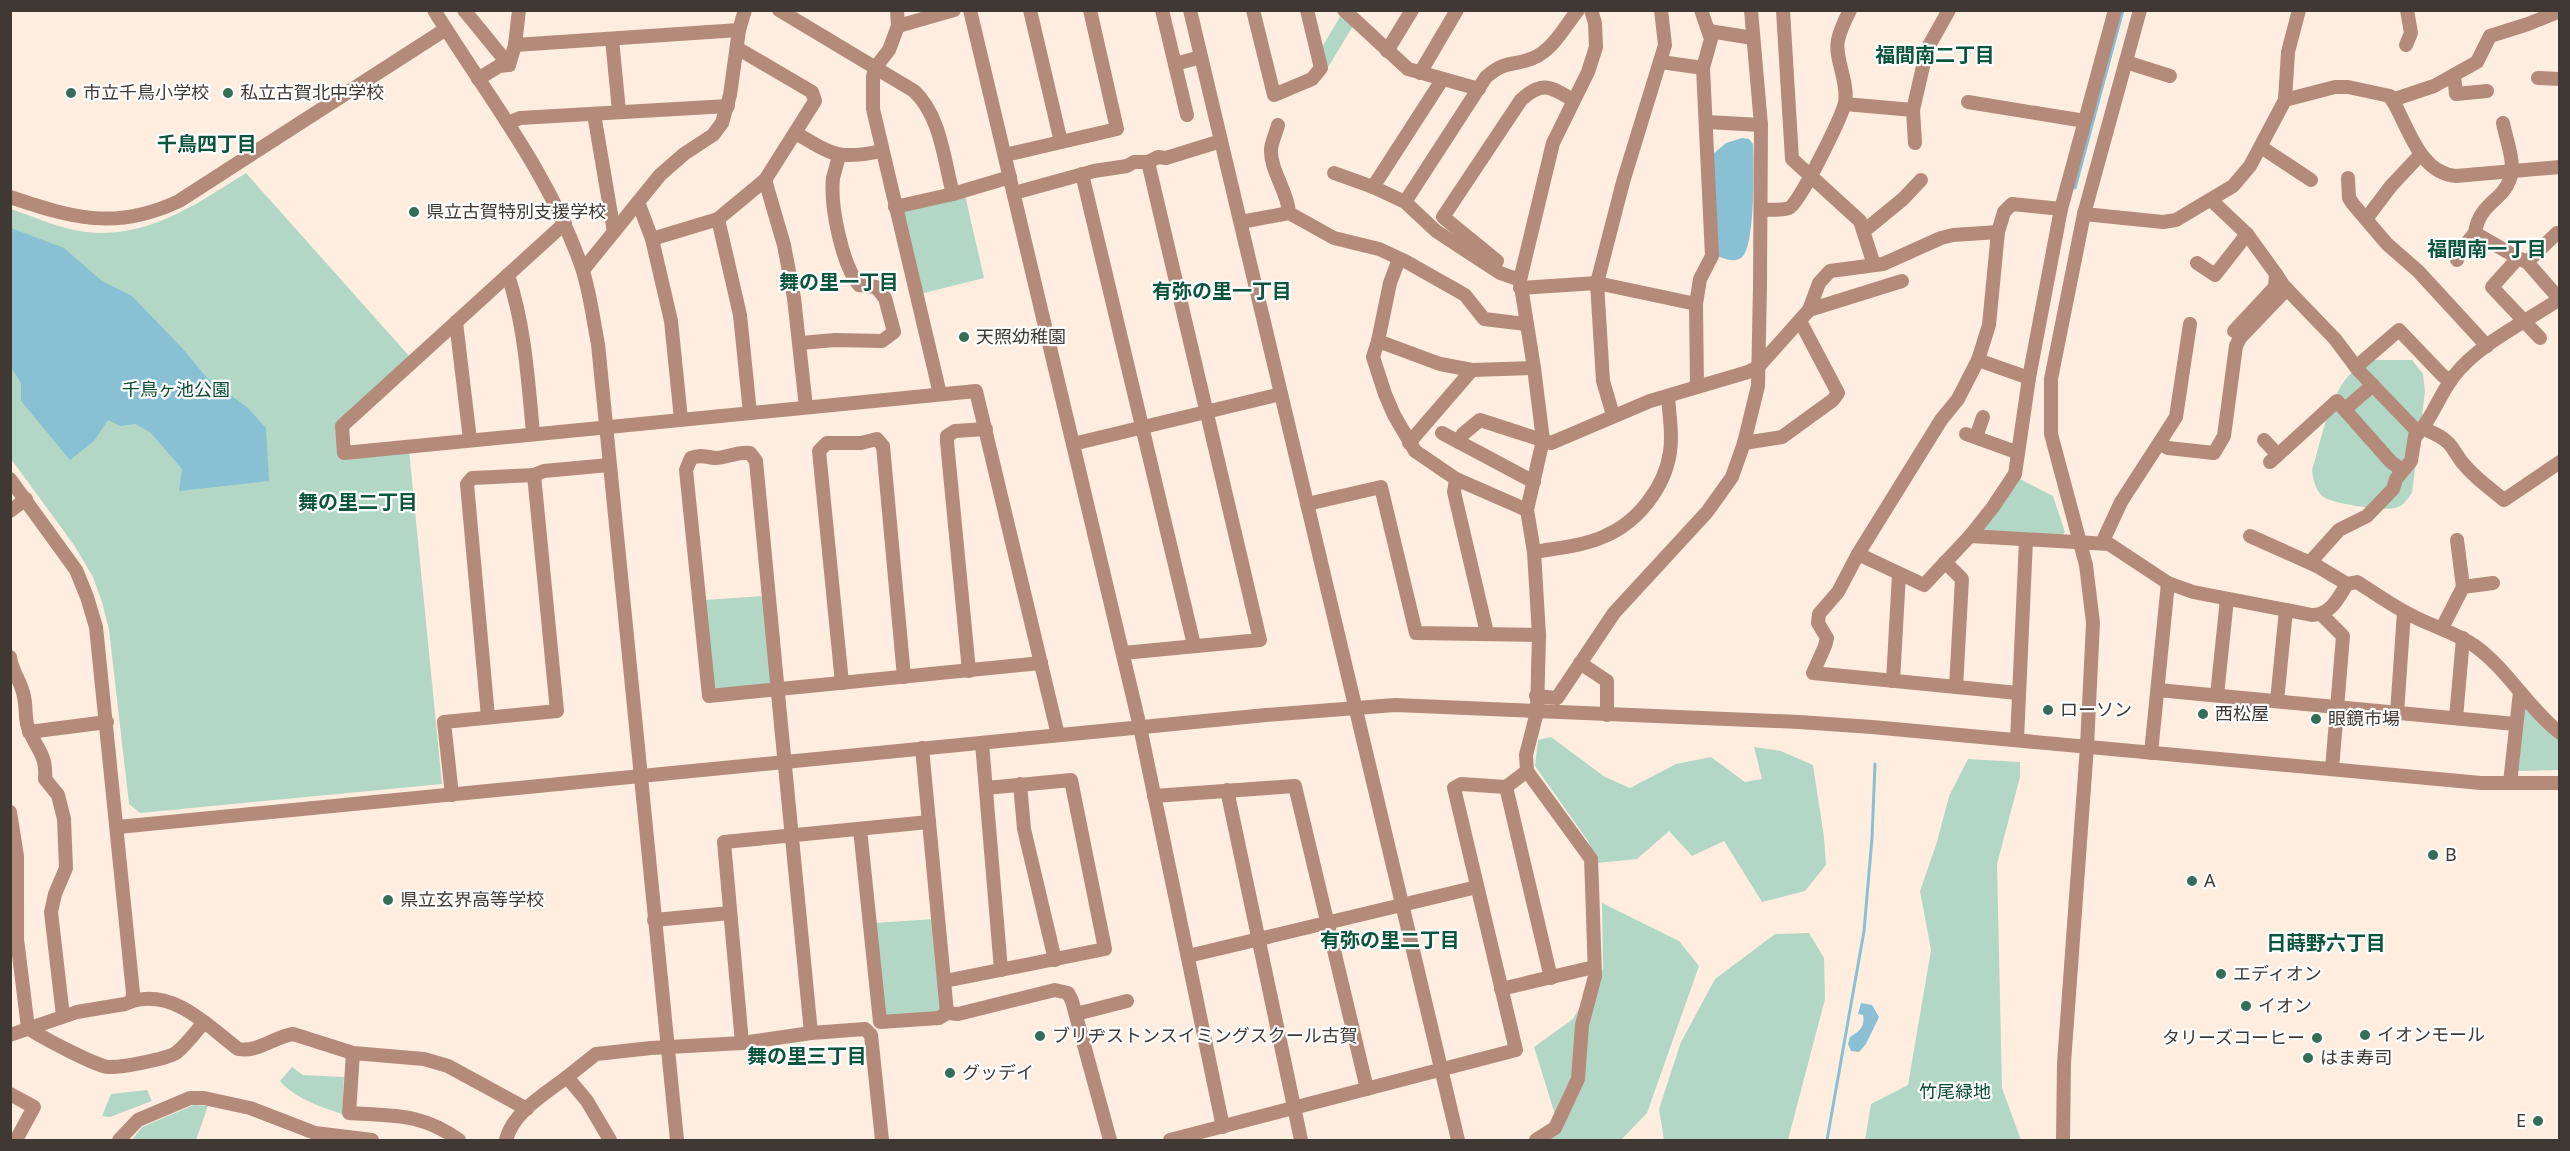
<svg xmlns="http://www.w3.org/2000/svg" width="2570" height="1151" font-family="'Noto Sans','Noto Sans JP',sans-serif">
<style>
.green{fill:#b3d7c5}
.water{fill:#8ac0d3}
.lines{fill:none;stroke-linecap:round;stroke-linejoin:round}
.stream{stroke:#8ac0d3;stroke-width:3}
.minor{stroke:#b48b7a;stroke-width:14}
.poi-dot{fill:#346e56;stroke:#fff;stroke-width:2}
.labels{text-anchor:middle;stroke-width:4.5;stroke-linejoin:round;paint-order:stroke}
.poi-label{font-size:18px;fill:#3f3833;stroke:#fff;text-anchor:start}
.park-label{font-size:18px;fill:#094b34;stroke:#fff}
.neighbourhood-label{font-size:20px;font-weight:bold;fill:#0b553d;stroke:#fff}
</style>
<rect width="100%" height="100%" fill="#ffeee0"/>
<g class="green">
<polygon points="1341,15 1353,26 1327,69 1322,47"/>
<path d="M 246,173 L 410,357 L 338,425 L 339,458 L 409,450 L 442,784 L 140,813 L 129,804 L 109,630 L 102,602 L 93,577 L 74,545 L 11,459 L 11,209 C 35,217 60,229 86,232 C 148,239 196,204 246,173 Z"/>
<polygon points="965,195 984,278 920,294 901,214 904,210"/>
<path d="M 2374,360 L 2412,360 L 2423,374 L 2425,392 L 2412,493 C 2407,499 2404,506 2395,508 C 2383,511 2331,504 2322,496 C 2315,489 2313,479 2312,470 C 2324,434 2331,371 2374,360 Z"/>
<polygon points="2018,478 2053,496 2065,532 2061,537 1986,532 1982,528"/>
<polygon points="764,596 772,682 768,686 716,691 713,688 704,600"/>
<polygon points="2526,705 2559,738 2559,770 2519,771 2516,768 2522,706"/>
<polygon points="1551,737 1605,777 1630,788 1676,764 1711,757 1745,782 1762,779 1754,747 1781,751 1813,765 1824,837 1826,865 1805,891 1762,902 1724,841 1692,856 1669,831 1637,859 1597,863 1588,841 1535,766 1538,740"/>
<polygon points="1968,759 2020,762 2020,777 1997,864 2002,1088 2021,1140 1865,1140 1871,1104 1908,1085 1931,950 1920,891 1937,842 1949,796"/>
<polygon points="1602,903 1679,941 1699,966 1647,1113 1621,1140 1545,1140 1556,1118 1534,1047 1573,1019 1603,969"/>
<polygon points="934,919 942,1010 937,1014 886,1017 874,923"/>
<polygon points="1809,933 1824,958 1825,999 1788,1140 1664,1140 1659,1109 1681,1042 1715,979 1775,934"/>
<path d="M 292,1067 L 303,1075 L 344,1077 L 342,1114 C 321,1107 294,1098 280,1081 Z"/>
<polygon points="147,1090 152,1101 110,1117 102,1116 111,1094"/>
<polygon points="194,1105 208,1106 196,1140 132,1140 142,1127"/>
</g>
<g class="water">
<path d="M 1742,138 L 1749,139 L 1753,144 C 1754,163 1755,244 1743,256 C 1736,264 1726,259 1717,256 L 1713,154 L 1726,143 Z"/>
<polygon points="11,228 64,248 102,281 132,296 183,349 207,378 248,408 266,428 269,481 179,491 182,469 151,433 135,424 120,426 108,420 94,441 70,460 21,401 21,383 11,367"/>
<path d="M 1861,1003 L 1872,1005 L 1879,1017 L 1866,1044 L 1859,1052 L 1851,1051 L 1848,1044 L 1850,1037 C 1860,1031 1865,1027 1863,1015 L 1858,1014 Z"/>
</g>
<g class="lines">
<g class="stream">
<polyline points="2075,188 2123,10"/>
<polyline points="1827,1140 1864,931 1872,838 1875,764"/>
</g>
<g class="minor">
<path d="M 434,10 C 487,96 549,172 582,268 C 590,292 593,319 598,344 L 677,1140"/>
<polyline points="464,10 509,65"/>
<path d="M 779,10 L 914,91 C 941,116 944,161 953,194"/>
<polyline points="897,10 898,26 889,50 875,68 873,77 873,109 940,394"/>
<polyline points="970,10 1140,727 1223,1127"/>
<polyline points="1030,10 1061,142"/>
<polyline points="1162,10 1187,115"/>
<polyline points="1190,10 1458,1140"/>
<polyline points="1253,10 1274,95 1312,79 1321,68 1307,10"/>
<polyline points="1344,10 1408,69 1479,89"/>
<polyline points="1783,10 1792,159 1860,221 1874,265"/>
<polyline points="898,26 954,10"/>
<polyline points="1709,31 1753,38"/>
<polyline points="612,39 619,111"/>
<polyline points="515,45 739,30"/>
<polyline points="2406,45 2411,33 2407,10"/>
<polyline points="1387,51 1412,10"/>
<polyline points="1661,62 1703,68"/>
<polyline points="2126,62 2170,76"/>
<polyline points="1175,64 1201,57"/>
<polyline points="1420,73 1457,10"/>
<polyline points="2454,75 2456,94 2487,91"/>
<polyline points="2538,78 2560,79"/>
<polyline points="478,79 499,66 509,65 515,45 519,10"/>
<polyline points="1442,80 1373,187 1405,202 1436,231 1500,273 1520,280"/>
<polyline points="2285,100 2288,52 2299,10"/>
<polyline points="2392,100 2434,86 2477,62 2490,36 2528,24 2560,11"/>
<polyline points="1968,102 2085,121"/>
<polyline points="1845,104 1913,110 1915,143"/>
<polyline points="1913,110 1927,49 1949,10"/>
<polyline points="594,114 614,232"/>
<polyline points="1707,122 1761,125"/>
<polyline points="508,123 520,118 728,106"/>
<path d="M 2503,123 C 2506,139 2516,164 2510,179 C 2502,202 2479,203 2475,233 L 2518,258"/>
<path d="M 1278,125 C 1276,133 1272,141 1271,149 C 1270,171 1288,191 1289,213"/>
<path d="M 796,133 C 833,155 838,160 882,151"/>
<polyline points="2261,147 2311,180"/>
<polyline points="1005,155 1117,129 1090,10"/>
<polyline points="1334,173 1373,187"/>
<polyline points="1082,174 1194,645"/>
<polyline points="2348,178 2349,198 2353,204 2387,244 2418,271 2487,346"/>
<polyline points="765,180 784,245 794,298 806,407"/>
<polyline points="1014,193 1094,171 1127,166 1134,162 1148,162 1158,157 1166,158 1221,141"/>
<path d="M 10,197 C 73,218 116,231 179,201 L 446,29"/>
<polyline points="2211,200 2247,234 2276,274 2275,287 2234,331"/>
<polyline points="638,202 652,239 671,321 681,419"/>
<path d="M 1405,202 L 1486,77 C 1507,59 1512,67 1533,58 C 1553,50 1565,26 1578,10"/>
<polyline points="895,207 953,194 1010,177"/>
<path d="M 1761,210 C 1769,209 1781,211 1789,208 C 1800,203 1841,118 1845,103 C 1849,82 1834,58 1838,40 C 1840,30 1845,20 1850,10"/>
<path d="M 2084,214 L 2163,222 L 2176,220 L 2233,186 L 2250,166 L 2285,100 L 2335,87 L 2348,87 L 2390,96 C 2408,124 2418,173 2456,176 L 2560,167"/>
<polyline points="718,219 740,315 750,413"/>
<polyline points="2366,219 2391,186 2421,154"/>
<polyline points="1241,222 1289,213 1334,238 1379,249 1405,261 1465,295 1484,319 1526,324"/>
<polyline points="565,223 342,426 344,453 976,391 1058,735"/>
<polyline points="1864,231 1903,199 1921,180"/>
<polyline points="652,239 718,219 765,180 815,101 812,92 737,48"/>
<polyline points="2457,260 2459,252 2475,233"/>
<path d="M 1497,261 L 1443,217 L 1521,100 C 1542,80 1551,87 1573,100"/>
<polyline points="2527,262 2557,233"/>
<polyline points="2197,263 2215,275 2247,234"/>
<polyline points="583,270 660,175 684,154 713,135 722,123 730,95 739,30 745,10"/>
<polyline points="2276,274 2283,285 2335,339 2359,371 2416,430 2411,461 2396,479 2393,489 2367,516 2339,530 2313,559 2317,566 2347,584"/>
<path d="M 508,275 C 525,327 528,380 533,433"/>
<polyline points="1520,288 1597,283 1696,304"/>
<polyline points="1809,310 1902,281"/>
<polyline points="456,322 470,440"/>
<polyline points="1378,341 1390,283 1399,259"/>
<path d="M 801,343 L 835,340 L 882,341 L 894,332 L 885,298 L 876,287 L 859,285 C 842,265 830,205 833,178 C 835,171 837,163 839,156"/>
<polyline points="1978,360 2029,378"/>
<polyline points="2356,367 2399,330 2443,376 2451,380"/>
<polyline points="1697,387 1696,304 1700,279 1712,256 1703,68 1711,39 1701,10"/>
<polyline points="2345,409 2373,385"/>
<polyline points="1613,415 1603,381 1597,283 1623,182 1665,45 1661,10"/>
<path d="M 2429,431 C 2458,444 2450,451 2468,469 C 2478,480 2492,490 2504,500 L 2560,462"/>
<polyline points="1442,433 1534,482"/>
<polyline points="1966,434 2016,452"/>
<path d="M 2416,436 C 2432,419 2439,395 2454,376 C 2479,344 2522,324 2555,302 L 2556,295 L 2527,262 L 2518,258 L 2492,287 L 2540,338"/>
<polyline points="1976,437 1983,417"/>
<polyline points="2264,440 2278,455"/>
<polyline points="1459,442 1463,434 1480,420 1551,443 1650,401 1748,372 1758,367 1809,310 1819,283 1830,271 1883,264 1941,238 1953,235 1998,232"/>
<polyline points="1409,443 1472,370"/>
<polyline points="1744,443 1782,437 1833,400 1838,393 1800,321"/>
<polyline points="1073,444 1281,394"/>
<polyline points="2160,444 2168,448 2214,453 2224,436 2236,346 2240,338 2287,289"/>
<polyline points="2270,462 2337,401 2391,462 2402,470"/>
<polyline points="10,479 76,570 87,597 96,627 133,993 132,1001 125,1004 77,1012 10,1035"/>
<polyline points="1456,479 1454,492 1487,633"/>
<polyline points="1307,504 1381,487 1416,633 1539,635"/>
<polyline points="1527,510 1456,479 1415,451 1394,415 1385,394 1373,357 1378,341 1440,364 1472,370 1534,368"/>
<polyline points="10,511 26,499"/>
<path d="M 1970,536 L 2109,544 L 2168,583 L 2193,592 L 2312,615 C 2331,615 2338,598 2347,584 L 2357,582 C 2378,595 2398,610 2421,620 C 2440,629 2458,634 2475,646 C 2508,670 2528,708 2560,733"/>
<polyline points="2250,536 2317,566"/>
<polyline points="2457,540 2463,587"/>
<polyline points="2102,543 2121,502 2176,417 2190,324"/>
<path d="M 1534,552 C 1557,548 1584,546 1605,536 C 1638,522 1665,487 1670,452 C 1673,434 1669,414 1668,396"/>
<polyline points="1858,554 1924,585 1970,536 1993,507 2015,474 2029,378 2061,209 2115,10"/>
<polyline points="1945,562 1962,579 1956,687"/>
<polyline points="2322,615 2343,636 2332,769"/>
<polyline points="2442,628 2463,587 2493,583"/>
<polyline points="1123,653 1260,640 1148,162"/>
<path d="M 10,657 C 12,673 22,682 24,697 C 27,709 24,719 29,730 C 37,750 47,755 45,779 L 58,795 L 64,819 L 66,868 L 55,894 L 51,912 L 63,1016"/>
<polyline points="1580,663 1607,681 1607,715"/>
<polyline points="969,671 947,442 947,436 955,431 986,429"/>
<polyline points="1893,681 1899,574"/>
<polyline points="842,683 819,451 827,443 861,443 877,439 883,446 904,677"/>
<polyline points="2158,690 2515,724"/>
<polyline points="2018,693 1813,673 1825,646 1827,638 1818,623 1819,614 1838,592 1858,554 1941,420 1958,399 1978,360 1989,325 1998,232 2004,212 2012,204 2061,209"/>
<polyline points="2217,695 2227,599"/>
<polyline points="1536,696 1557,698 1614,613 1707,512 1732,477 1744,443 1758,386 1760,285 1761,125 1751,10"/>
<polyline points="2277,701 2286,610"/>
<polyline points="2397,713 2404,612"/>
<polyline points="488,717 467,484 472,478 534,475 544,471 609,465"/>
<polyline points="2456,718 2463,638"/>
<polyline points="29,732 107,722"/>
<polyline points="2017,740 2026,540"/>
<polyline points="982,743 1001,970"/>
<polyline points="922,748 947,1013 958,1014 1055,990 1068,993 1072,1001 1110,1140"/>
<polyline points="2151,753 2168,583"/>
<polyline points="2510,783 2520,692"/>
<polyline points="1020,784 1024,829 1055,960"/>
<polyline points="1506,787 1551,978"/>
<polyline points="1227,790 1301,1140"/>
<polyline points="452,795 444,722 557,711 534,475"/>
<polyline points="1154,796 1295,786 1367,1089"/>
<path d="M 10,812 L 17,856 L 17,939 L 28,1028 C 41,1037 94,1065 108,1067 C 120,1068 166,1059 176,1053 C 187,1044 195,1033 204,1022"/>
<polyline points="118,827 1266,715 1395,705 1799,722 1872,727 2481,783 2560,783"/>
<polyline points="860,829 880,1022 939,1018 947,1013"/>
<polyline points="654,920 730,913"/>
<polyline points="1188,956 1477,887"/>
<polyline points="945,981 1105,949 1071,780 986,788"/>
<polyline points="1501,989 1594,967"/>
<path d="M 132,1001 C 174,989 207,1025 238,1049 C 257,1053 274,1037 293,1034 L 353,1053 L 424,1059 L 448,1066 L 527,1109"/>
<polyline points="1076,1014 1127,1001"/>
<path d="M 811,1033 C 792,842 774,652 756,461 L 750,453 C 739,451 727,458 715,458 C 706,457 700,454 691,458 L 686,470 L 709,696 L 1041,663"/>
<polyline points="742,1043 724,842 929,822"/>
<path d="M 353,1053 L 349,1113 C 394,1116 421,1113 459,1140"/>
<polyline points="10,1094 34,1107 16,1140"/>
<polyline points="119,1140 138,1120 190,1098 204,1098 250,1108 315,1133 372,1140"/>
<path d="M 506,1140 C 513,1112 545,1094 567,1077"/>
<polyline points="610,1140 587,1101 567,1077 596,1054 651,1048 742,1043 811,1033 865,1029 871,1035 882,1140"/>
<polyline points="1170,1140 1516,1050 1454,788 1461,784 1506,787 1527,771"/>
<polyline points="1536,1140 1555,1128 1578,1079 1582,1025 1595,976 1592,885 1591,859 1527,771 1526,755 1537,712 1539,635 1534,552 1527,510 1543,440 1534,368 1520,280 1553,143 1588,72 1596,47 1595,23 1591,10"/>
<polyline points="2063,1140 2064,1063 2087,746 2093,623 2086,565 2051,434 2051,379 2084,214 2140,10"/>
</g>
</g>
<g class="poi-dot">
<circle cx="71" cy="93" r="6"/>
<circle cx="228" cy="93" r="6"/>
<circle cx="414" cy="212" r="6"/>
<circle cx="964" cy="337" r="6"/>
<circle cx="2048" cy="710" r="6"/>
<circle cx="2203" cy="714" r="6"/>
<circle cx="2316" cy="719" r="6"/>
<circle cx="2433" cy="855" r="6"/>
<circle cx="2192" cy="881" r="6"/>
<circle cx="388" cy="900" r="6"/>
<circle cx="2221" cy="974" r="6"/>
<circle cx="2246" cy="1006" r="6"/>
<circle cx="2365" cy="1035" r="6"/>
<circle cx="1040" cy="1036" r="6"/>
<circle cx="2317" cy="1038" r="6"/>
<circle cx="2308" cy="1058" r="6"/>
<circle cx="950" cy="1073" r="6"/>
<circle cx="2538" cy="1121" r="6"/>
</g>
<g class="labels">
<g class="poi-label">
<text x="83" y="99">市立千鳥小学校</text>
<text x="240" y="99">私立古賀北中学校</text>
<text x="426" y="218">県立古賀特別支援学校</text>
<text x="976" y="343">天照幼稚園</text>
<text x="2060" y="716">ローソン</text>
<text x="2215" y="720">西松屋</text>
<text x="2328" y="725">眼鏡市場</text>
<text x="2445" y="861">B</text>
<text x="2204" y="887">A</text>
<text x="400" y="906">県立玄界高等学校</text>
<text x="2233" y="980">エディオン</text>
<text x="2258" y="1012">イオン</text>
<text x="2377" y="1041">イオンモール</text>
<text x="1052" y="1042">ブリヂストンスイミングスクール古賀</text>
<text x="2305" y="1044" text-anchor="end">タリーズコーヒー</text>
<text x="2320" y="1064">はま寿司</text>
<text x="962" y="1079">グッデイ</text>
<text x="2526" y="1127" text-anchor="end">E</text>
</g>
<g class="park-label">
<text x="176" y="396">千鳥ヶ池公園</text>
<text x="1955" y="1098">竹尾緑地</text>
</g>
<g class="neighbourhood-label">
<text x="1935" y="62">福間南二丁目</text>
<text x="207" y="151">千鳥四丁目</text>
<text x="2487" y="256">福間南一丁目</text>
<text x="839" y="289">舞の里一丁目</text>
<text x="1222" y="298">有弥の里一丁目</text>
<text x="358" y="509">舞の里二丁目</text>
<text x="1390" y="947">有弥の里二丁目</text>
<text x="2326" y="950">日蒔野六丁目</text>
<text x="807" y="1063">舞の里三丁目</text>
</g>
</g>
<rect width="2570" height="1151" fill="none" stroke="#3f3833" stroke-width="24"/>
</svg>
